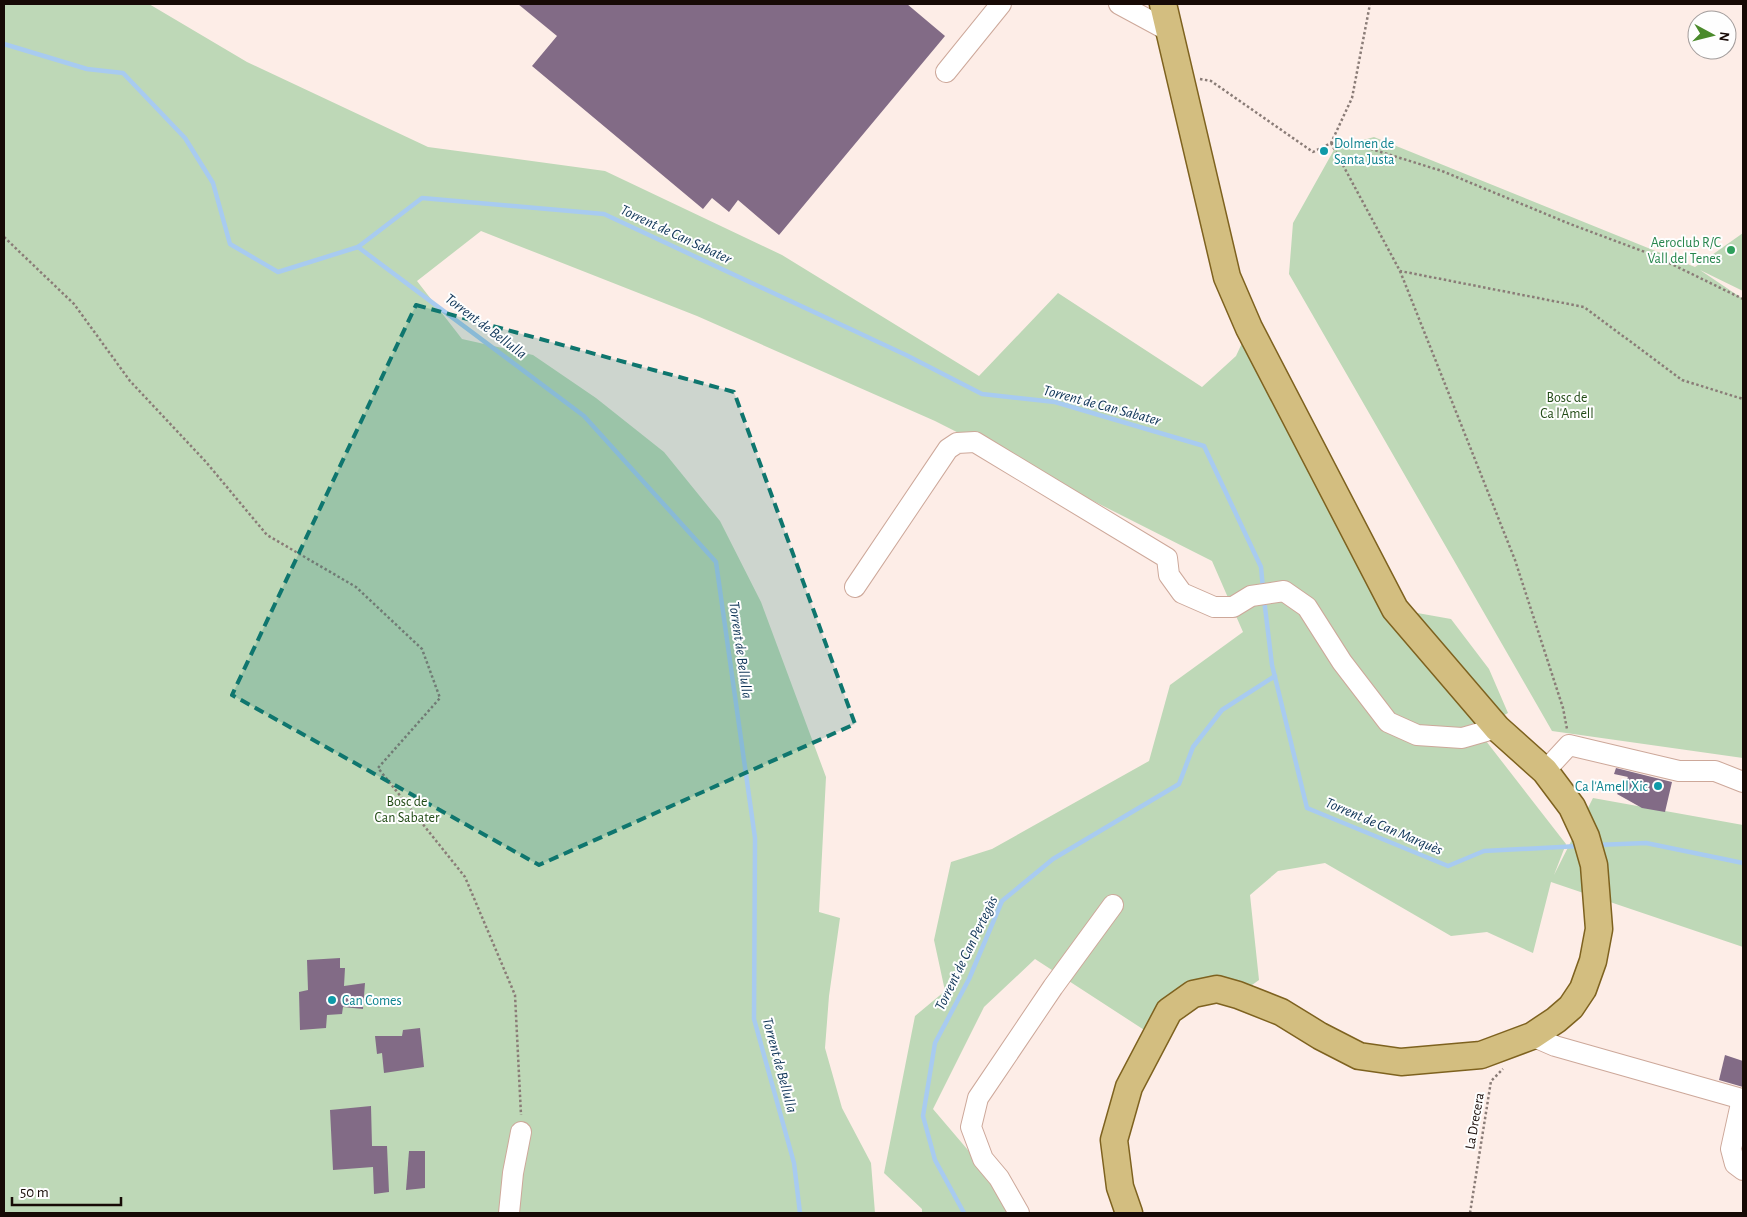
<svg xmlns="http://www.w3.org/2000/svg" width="1747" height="1217" font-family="'Alegreya Sans',sans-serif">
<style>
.green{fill:#bed8b7}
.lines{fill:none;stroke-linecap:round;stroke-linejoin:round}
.stream{stroke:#a8cbf0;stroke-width:4.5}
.building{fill:#826b86}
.minor-casing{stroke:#cda89a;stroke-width:22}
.major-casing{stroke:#7e621f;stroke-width:29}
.path{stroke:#8a7c77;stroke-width:2.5;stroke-dasharray:2.5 2.5;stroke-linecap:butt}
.minor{stroke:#fff;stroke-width:20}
.major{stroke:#d3be80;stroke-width:26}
.marked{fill:#0f766e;fill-opacity:0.2;stroke:#0f766e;stroke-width:4;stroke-dasharray:10 6;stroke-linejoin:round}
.culture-dot{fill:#0f9aa8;stroke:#fefefe;stroke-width:2}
.leisure-dot{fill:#2e9e5b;stroke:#fefefe;stroke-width:2}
.labels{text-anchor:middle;stroke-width:4;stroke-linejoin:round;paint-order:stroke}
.culture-label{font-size:14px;fill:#0d838f;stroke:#fefefe;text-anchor:start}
.leisure-label{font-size:14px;fill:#27864d;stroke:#fefefe;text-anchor:end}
.park-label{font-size:14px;fill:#224b16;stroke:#fefefe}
.street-label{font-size:14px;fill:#170a06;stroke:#fefefe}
.water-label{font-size:15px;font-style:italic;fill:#0e3457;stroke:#fefefe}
</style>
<rect width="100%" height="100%" fill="#fdede7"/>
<g class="green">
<polygon points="4,4 149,4 247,62 428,147 605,171 782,255 979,376 1058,293 1202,387 1236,356 1249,328 1395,609 1451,619 1489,669 1508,713 1463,737 1486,741 1566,844 1554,875 1593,798 1743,825 1743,947 1551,882 1533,953 1487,932 1451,936 1325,863 1278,871 1250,895 1259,980 1238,995 1217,989 1155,1037 1035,959 984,1007 933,1109 1013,1203 1012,1213 922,1213 922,1209 884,1173 915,1016 945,991 934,940 951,862 992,849 1149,761 1170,685 1243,632 1212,561 935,421 697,316 481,231 417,281 462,339 533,355 596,398 664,452 720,521 761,602 826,777 819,912 840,918 829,996 825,1048 842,1108 871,1163 875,1213 4,1213"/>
<polygon points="1374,137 1695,267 1743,233 1743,291 1700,270 1743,299 1743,758 1552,731 1289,274 1293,223 1335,148"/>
</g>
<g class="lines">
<g class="stream">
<polyline points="4,44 87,69 123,73 185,138 213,183 230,244 278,272 358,247 422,198 604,214 906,355 982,394 1055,402 1204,446 1261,567 1263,589"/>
<polyline points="358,247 584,416 716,562 755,838 754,1019 794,1163 800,1213"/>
<polyline points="1264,599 1272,665 1307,808 1448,866 1484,851 1579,846"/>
<polyline points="1597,845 1646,843 1743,863"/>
<polyline points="964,1213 935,1160 923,1116 935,1043 969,979 1002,901 1053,859 1179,784 1193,747 1222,710 1275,676"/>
</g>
</g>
<g class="building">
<polygon points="518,4 907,4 945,36 779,235 738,200 729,212 712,198 703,209 532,66 557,36"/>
<polygon points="1616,768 1672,782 1665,812 1642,808 1617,794 1628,777 1614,774"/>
<polygon points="340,958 340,968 345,968 344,986 365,983 363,1009 343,1007 342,1014 327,1015 326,1028 300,1030 299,992 308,990 307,960"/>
<polygon points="420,1028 424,1067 384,1073 382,1053 377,1054 375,1036 402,1036 403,1030"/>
<polygon points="1725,1055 1743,1061 1743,1087 1719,1080"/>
<polygon points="371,1106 372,1146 387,1146 389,1192 374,1194 373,1167 333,1170 330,1110"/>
<polygon points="409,1151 425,1151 425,1188 406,1190"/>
</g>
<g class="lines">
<g class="minor-casing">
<g id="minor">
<polyline points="1119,4 1169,31"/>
<polyline points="946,72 1001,4"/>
<polyline points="855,587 948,449 957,443 975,442 1167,558 1169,575 1182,593 1214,607 1233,607 1251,596 1284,591 1307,607 1342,662 1388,722 1417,735 1462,738 1497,728"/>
<polyline points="1545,771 1569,745 1679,771 1715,771 1743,782"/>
<polyline points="1532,1036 1555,1046 1742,1099 1731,1149 1735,1164 1743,1170"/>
<polyline points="509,1213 513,1173 521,1132"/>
<polyline points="1019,1213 999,1178 983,1159 971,1127 978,1098 1053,987 1113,905"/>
</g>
</g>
<g class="major-casing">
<polyline id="major" points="1129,1213 1120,1187 1114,1140 1129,1087 1169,1011 1193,994 1217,989 1238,995 1281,1012 1320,1036 1359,1056 1401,1062 1481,1055 1532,1036 1556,1020 1571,1007 1583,989 1593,961 1599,929 1594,865 1586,837 1572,807 1545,771 1497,728 1395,609 1249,328 1227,277 1163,4"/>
</g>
<g class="path">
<polyline points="1200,79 1211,81 1313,152 1331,143 1352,98 1370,4"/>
<polyline points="1331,143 1400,271 1584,307 1682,380 1743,399"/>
<polyline points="1331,143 1368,148 1442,171 1570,224 1653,255 1743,299"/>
<polyline points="4,237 74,304 130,381 206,462 267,535 356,587 422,649 440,698 378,768 465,877 515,995 521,1115"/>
<polyline points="1400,271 1515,560 1563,708 1567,729"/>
<polyline points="1470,1213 1491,1081 1503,1069"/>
</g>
<use href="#minor" class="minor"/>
<use href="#major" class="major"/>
</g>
<path class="marked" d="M 416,305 L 734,392 L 855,724 L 539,865 L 232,695 Z"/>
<g class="culture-dot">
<circle cx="1324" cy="151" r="5"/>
<circle cx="1658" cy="786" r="5"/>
<circle cx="332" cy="1000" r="5"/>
</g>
<circle class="leisure-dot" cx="1731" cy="250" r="5"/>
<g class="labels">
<g class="culture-label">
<text x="1334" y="148">Dolmen de<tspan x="1334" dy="16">Santa Justa</tspan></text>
<text x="1648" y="791" text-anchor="end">Ca l'Amell Xic</text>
<text x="342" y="1005">Can Comes</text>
</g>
<g class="leisure-label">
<text x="1721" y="247">Aeroclub R/C<tspan x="1721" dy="16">Vall del Tenes</tspan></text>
</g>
<g class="park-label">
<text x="1567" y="402">Bosc de<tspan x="1567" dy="16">Ca l'Amell</tspan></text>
<text x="407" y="806">Bosc de<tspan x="407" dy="16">Can Sabater</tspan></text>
</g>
<g class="street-label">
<text transform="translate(1474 1121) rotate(-80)" y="5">La Drecera</text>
</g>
<g class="water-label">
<text transform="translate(676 234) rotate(25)" y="5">Torrent de Can Sabater</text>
<text transform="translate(486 326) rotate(37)" y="5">Torrent de Bellulla</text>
<text transform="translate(1102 405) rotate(15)" y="5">Torrent de Can Sabater</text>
<text transform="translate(741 650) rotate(82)" y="5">Torrent de Bellulla</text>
<text transform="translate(1384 826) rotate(23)" y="5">Torrent de Can Marquès</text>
<text transform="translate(966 953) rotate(-64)" y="5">Torrent de Can Pertegàs</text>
<text transform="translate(780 1065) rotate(75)" y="5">Torrent de Bellulla</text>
</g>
</g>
<rect width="1747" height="1217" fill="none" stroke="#170a06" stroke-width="10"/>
<g transform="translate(1712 35) rotate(97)"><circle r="24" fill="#fefefe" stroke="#a29c9b"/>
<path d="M0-4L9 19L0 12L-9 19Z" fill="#4a8a2b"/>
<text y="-8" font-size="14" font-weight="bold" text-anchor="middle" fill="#170a06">N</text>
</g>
<path d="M12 1197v8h109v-8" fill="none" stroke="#170a06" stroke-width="2.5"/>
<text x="20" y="1197" font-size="15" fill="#170a06" stroke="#fefefe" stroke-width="4" paint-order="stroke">50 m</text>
</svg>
